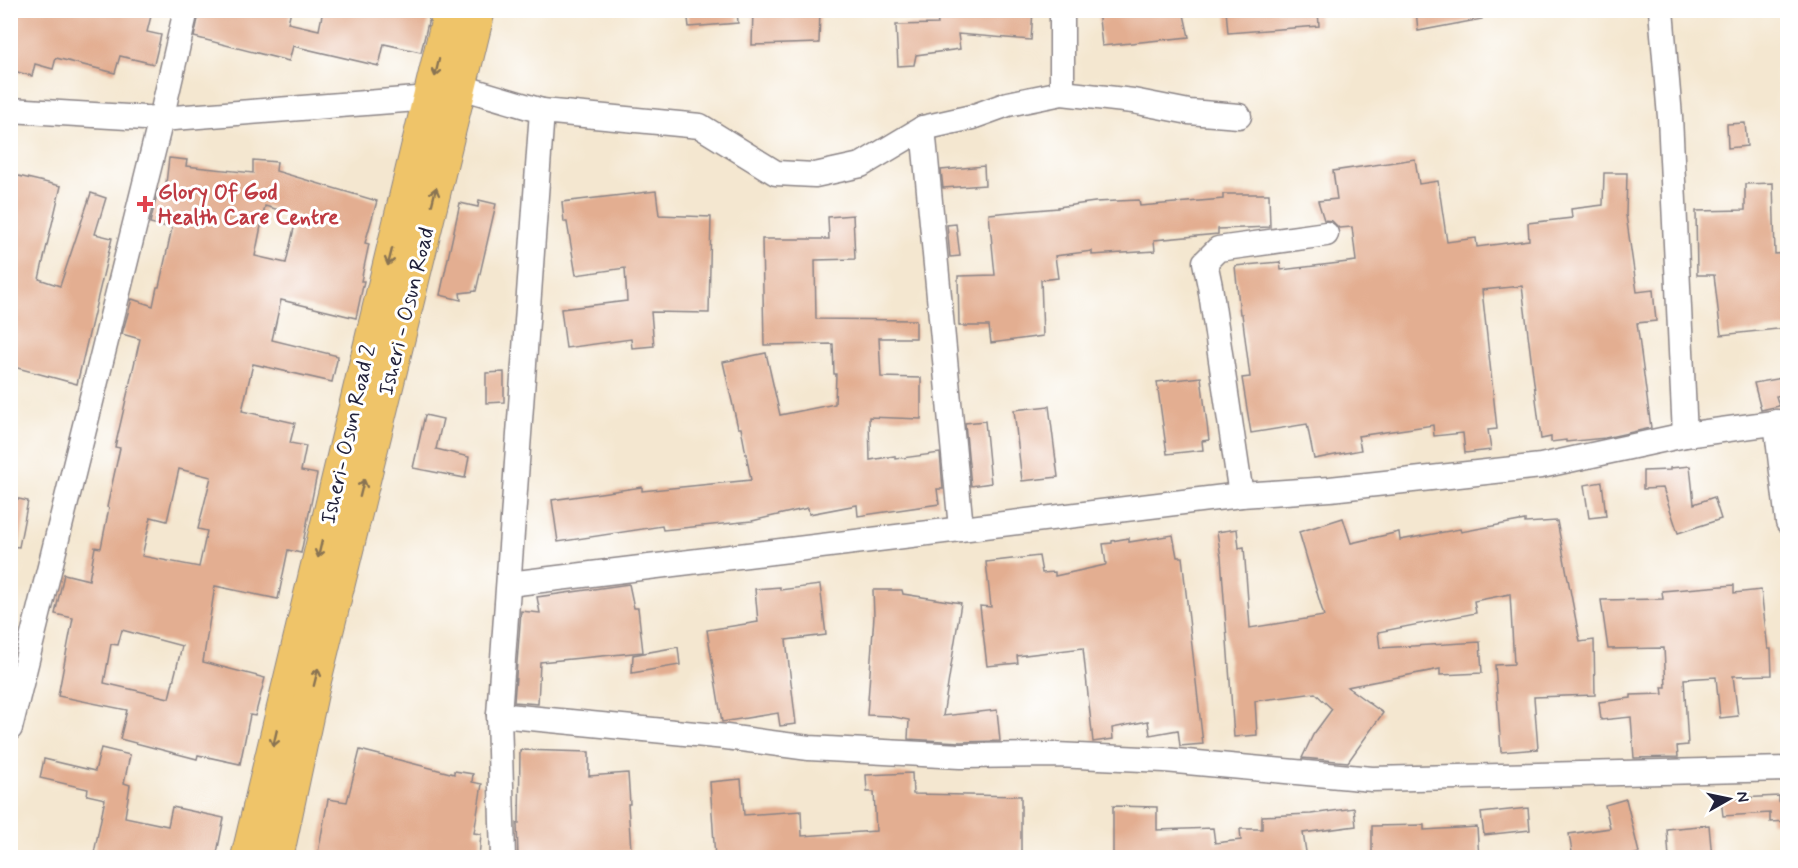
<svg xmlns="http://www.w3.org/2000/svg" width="1798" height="868" font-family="Mynerve,sans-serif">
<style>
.building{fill:#e3ae91;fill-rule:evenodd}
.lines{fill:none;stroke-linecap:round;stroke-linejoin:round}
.minor-casing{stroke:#8b8486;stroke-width:27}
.major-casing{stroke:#8b8486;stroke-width:34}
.minor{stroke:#fff;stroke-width:24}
.major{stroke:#efc469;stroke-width:32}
.oneway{stroke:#887352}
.health-dot{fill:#e0444e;stroke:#fff;stroke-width:2}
.labels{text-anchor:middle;stroke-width:6;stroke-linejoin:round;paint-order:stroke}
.health-label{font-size:22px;font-weight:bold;fill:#be3a42;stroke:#fff;text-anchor:start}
.street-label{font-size:22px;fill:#22223b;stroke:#fff}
</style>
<rect width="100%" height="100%" fill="#fff"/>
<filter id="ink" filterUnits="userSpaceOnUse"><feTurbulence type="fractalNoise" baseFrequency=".0167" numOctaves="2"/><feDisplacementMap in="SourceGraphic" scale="12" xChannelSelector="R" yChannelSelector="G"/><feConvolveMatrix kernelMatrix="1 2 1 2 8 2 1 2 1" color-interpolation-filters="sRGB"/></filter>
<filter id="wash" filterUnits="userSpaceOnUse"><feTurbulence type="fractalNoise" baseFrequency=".008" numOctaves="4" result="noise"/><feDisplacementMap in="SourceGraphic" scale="24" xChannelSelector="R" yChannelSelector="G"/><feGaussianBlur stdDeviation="1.35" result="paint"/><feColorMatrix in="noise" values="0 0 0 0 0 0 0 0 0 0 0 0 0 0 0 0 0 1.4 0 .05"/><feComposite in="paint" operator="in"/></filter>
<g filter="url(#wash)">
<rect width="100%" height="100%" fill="#f4e7d0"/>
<g id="blocks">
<g class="building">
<polygon points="17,10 130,10 151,16 147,32 161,35 154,64 120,56 115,73 56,58 53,69 35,64 32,76 10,70 10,21 14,22"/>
<polygon points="200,10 291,10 288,23 319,30 323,10 431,10 421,52 384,44 379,66 293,46 289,61 194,37"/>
<polygon points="687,10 737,10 738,23 689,27"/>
<polygon points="753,10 820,10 819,43 752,45"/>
<polygon points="936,10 1033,10 1031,40 958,34 960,49 916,55 914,65 898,66 896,25 938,24"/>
<polygon points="1098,10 1183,10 1189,37 1102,46"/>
<polygon points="1226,10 1318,10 1319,26 1228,33"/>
<polygon points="1416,10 1481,10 1482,19 1418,31"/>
<polygon points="1745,123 1747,146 1728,148 1727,124"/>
<path d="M 169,158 L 187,160 L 186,166 L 253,173 L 253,160 L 277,162 L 276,171 L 377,201 L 365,243 L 369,244 L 361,281 L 364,281 L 356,318 L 281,300 L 272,340 L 338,356 L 332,382 L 253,364 L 242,411 L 295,423 L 290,443 L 306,446 L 301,471 L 317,474 L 301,553 L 288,550 L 278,599 L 215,586 L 203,662 L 265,678 L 255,716 L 250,715 L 240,764 L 198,755 L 197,759 L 120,739 L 127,710 L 58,696 L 73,618 L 55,614 L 64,574 L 89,580 L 95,547 L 101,548 L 109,508 L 107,507 L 120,448 L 115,447 L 140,339 L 122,334 L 132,299 L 153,306 L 157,287 L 159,287 L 172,228 L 150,223 L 158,190 L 165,192 ZM 265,206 L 297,215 L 286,263 L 255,256 ZM 179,469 L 211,477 L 198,529 L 207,531 L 199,567 L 142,556 L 151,517 L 167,521 ZM 122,630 L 182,646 L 169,698 L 104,683 L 111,644 L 118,645 Z"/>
<polygon points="1415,159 1419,184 1438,181 1447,242 1476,238 1477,247 1529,240 1528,223 1572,218 1571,209 1603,205 1604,173 1627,173 1626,215 1637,292 1653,290 1656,321 1637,323 1651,428 1605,438 1566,442 1566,440 1551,442 1551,437 1541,439 1522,286 1482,290 1497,429 1488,430 1491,450 1465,453 1463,433 1434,436 1433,425 1358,436 1361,450 1314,459 1307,424 1251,433 1242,378 1250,377 1242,314 1240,314 1235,266 1280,262 1281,270 1356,261 1352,227 1339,228 1332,221 1324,220 1318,201 1337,199 1333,171"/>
<polygon points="984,166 985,185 943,188 941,170"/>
<polygon points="10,174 61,186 39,279 60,286 91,193 106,198 95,234 112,238 77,384 10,366"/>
<polygon points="1773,183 1775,254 1788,253 1788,275 1785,275 1788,298 1788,328 1721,335 1714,275 1697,275 1696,211 1745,210 1745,184"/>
<polygon points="656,191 659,215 711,217 709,313 651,312 654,346 632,348 631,339 566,348 561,309 627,301 625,268 576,275 567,222 564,222 562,202"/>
<polygon points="1223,194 1269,194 1270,227 1218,229 1218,234 1154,240 1155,251 1092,255 1092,251 1055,256 1058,278 1041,280 1043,336 991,343 989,326 959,326 958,276 995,275 989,214 1058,208 1058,207 1095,202 1139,200 1140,206 1223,199"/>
<polygon points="479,200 496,204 476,291 460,293 461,300 440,295 460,203 478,207"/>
<polygon points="853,215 855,259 815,260 816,319 916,320 916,338 879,338 881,377 921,378 921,419 869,417 870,460 895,456 895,459 940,453 943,489 937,489 939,504 858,516 857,505 809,514 808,508 752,521 663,530 662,526 558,542 552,500 642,487 642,491 751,480 741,428 738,428 723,362 766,353 780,415 835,404 836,374 834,374 833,344 764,345 762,239 829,239 828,217"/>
<polygon points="956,224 960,256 950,257 947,225"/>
<polygon points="504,372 504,402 486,403 486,373"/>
<polygon points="1201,377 1209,440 1202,441 1203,450 1167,454 1157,382"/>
<polygon points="1788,377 1788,394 1776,396 1779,406 1761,410 1754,383"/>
<polygon points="1049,406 1058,477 1022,481 1014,410"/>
<polygon points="425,415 443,419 436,449 469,457 465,478 413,468"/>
<polygon points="985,421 991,483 971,486 965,423"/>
<polygon points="1690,466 1694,504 1714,497 1721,519 1678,533 1663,488 1643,489 1643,471 1670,470 1670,468"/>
<polygon points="1602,482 1606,516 1589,518 1584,485"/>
<polygon points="10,497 28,501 19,547 10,546"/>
<polygon points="1343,518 1351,543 1399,532 1400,540 1460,529 1461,532 1525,520 1525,523 1557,521 1580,642 1594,640 1595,695 1534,697 1538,749 1501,752 1495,665 1514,664 1510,594 1474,601 1476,613 1378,632 1380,648 1480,642 1482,673 1440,675 1440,669 1347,687 1383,713 1348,762 1302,758 1313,735 1332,709 1315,693 1255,701 1257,735 1234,737 1221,557 1217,532 1237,529 1239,548 1244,547 1250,628 1324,616 1299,532"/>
<polygon points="1173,535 1177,557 1182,557 1203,744 1180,746 1178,730 1150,735 1148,721 1112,728 1113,739 1093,742 1083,648 1017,656 1018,663 987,666 980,606 991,607 986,562 1039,556 1042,573 1055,572 1055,576 1105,565 1106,564 1103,544 1112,543 1112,541 1129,538 1129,542"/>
<polygon points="629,584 634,608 638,608 643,652 540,662 538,704 514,702 521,611 540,613 537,597"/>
<polygon points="820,585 826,635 786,640 796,724 780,726 778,713 722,722 707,630 758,622 755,589 780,587 780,590"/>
<polygon points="1734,585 1734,593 1761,590 1768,649 1771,649 1772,675 1733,676 1738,716 1720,718 1716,677 1684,679 1688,745 1677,746 1678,757 1634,758 1631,717 1601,720 1599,702 1631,698 1631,695 1663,694 1662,687 1666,687 1664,648 1608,649 1601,600 1663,599 1662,591"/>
<polygon points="873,590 902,590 903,594 961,603 943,716 997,710 1000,741 960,742 908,739 909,720 889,716 867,715 874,616"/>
<polygon points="678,647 680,665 632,673 633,655"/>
<polygon points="101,748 130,755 124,783 130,785 125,817 168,826 172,807 224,818 216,858 93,858 105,799 87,795 88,789 40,778 44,759 95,771"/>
<polygon points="360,750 454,774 454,771 473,774 472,782 482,784 474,833 481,834 479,858 317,858 328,799 347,802"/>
<polygon points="520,750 589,752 589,776 628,773 630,804 628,804 631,851 586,854 586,857 518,858 517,823 519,823"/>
<polygon points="912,773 913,794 1021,796 1021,858 715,858 710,782 741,779 744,815 801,811 802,836 876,831 874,792 867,792 866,775"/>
<polygon points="1779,796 1779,802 1788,802 1788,821 1770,822 1770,813 1723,816 1721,799"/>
<polygon points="1626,799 1639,853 1622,858 1573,858 1569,834 1610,828 1605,805"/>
<polygon points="1113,806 1157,807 1157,830 1213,828 1215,843 1241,840 1240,829 1262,829 1262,816 1311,814 1354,808 1356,826 1303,833 1307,858 1113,858"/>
<polygon points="1528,808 1530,830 1484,835 1481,813"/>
<polygon points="1424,825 1424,830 1477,827 1479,858 1372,858 1372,826"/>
<polygon points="1709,825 1712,858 1669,858 1667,829"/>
</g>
</g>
</g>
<g filter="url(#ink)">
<use href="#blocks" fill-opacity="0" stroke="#8b8486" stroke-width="1.5"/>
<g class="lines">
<g class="minor-casing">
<g id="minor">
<polyline points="1661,10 1670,117 1685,435"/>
<polyline points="461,87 542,111 499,715 503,858"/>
<polyline points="1062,93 1062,10"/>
<polyline points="10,110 161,119 430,98 445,102"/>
<polyline points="542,111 700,126 776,173 815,175 861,165 923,128 972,117 1008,104 1062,93 1133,101 1189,112 1239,116"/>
<polyline points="923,128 961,528"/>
<polyline points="1776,422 1788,522"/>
<polyline points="1241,495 1210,286 1205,262 1218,249 1326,234"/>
<polyline points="509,584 1241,495 1330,489 1541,466 1685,435 1788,421"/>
<polyline points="499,715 726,737 809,748 960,756 1056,755 1165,760 1372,779 1788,769"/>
<polyline points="10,728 161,119 186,10"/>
</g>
</g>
<g class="major-casing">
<g id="major">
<polyline points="247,858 450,10"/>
<polyline points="277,858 312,693 479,10"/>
</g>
</g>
<use href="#minor" class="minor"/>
<use href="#major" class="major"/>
</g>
<defs><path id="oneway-shaft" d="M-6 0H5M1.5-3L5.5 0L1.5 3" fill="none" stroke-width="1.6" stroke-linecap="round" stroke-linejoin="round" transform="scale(1.5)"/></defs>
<g class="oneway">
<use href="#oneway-shaft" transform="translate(437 68) rotate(103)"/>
<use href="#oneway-shaft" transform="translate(434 196) rotate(-76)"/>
<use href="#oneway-shaft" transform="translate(390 257) rotate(104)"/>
<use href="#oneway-shaft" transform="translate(362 488) rotate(-76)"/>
<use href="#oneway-shaft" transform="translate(320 549) rotate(103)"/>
<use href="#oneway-shaft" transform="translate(316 677) rotate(-76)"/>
<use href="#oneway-shaft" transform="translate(275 738) rotate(103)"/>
</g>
</g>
<path class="health-dot" d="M142 195h6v6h6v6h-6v6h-6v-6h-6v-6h6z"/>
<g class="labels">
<g class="health-label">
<text x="158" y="199">Glory Of God<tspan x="158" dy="25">Health Care Centre</tspan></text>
</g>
<g class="street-label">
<text transform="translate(405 311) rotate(-76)" y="8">Isheri - Osun Road</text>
<text transform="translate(347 434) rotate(-77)" y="8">Isheri- Osun Road 2</text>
</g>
</g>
<rect width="1798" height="868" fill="none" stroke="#fff" stroke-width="36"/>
<g transform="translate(1729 799) rotate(81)" stroke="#ffffff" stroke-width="4.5" paint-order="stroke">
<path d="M0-4.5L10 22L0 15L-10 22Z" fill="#22223b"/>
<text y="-9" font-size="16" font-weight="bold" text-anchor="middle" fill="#22223b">N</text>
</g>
</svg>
